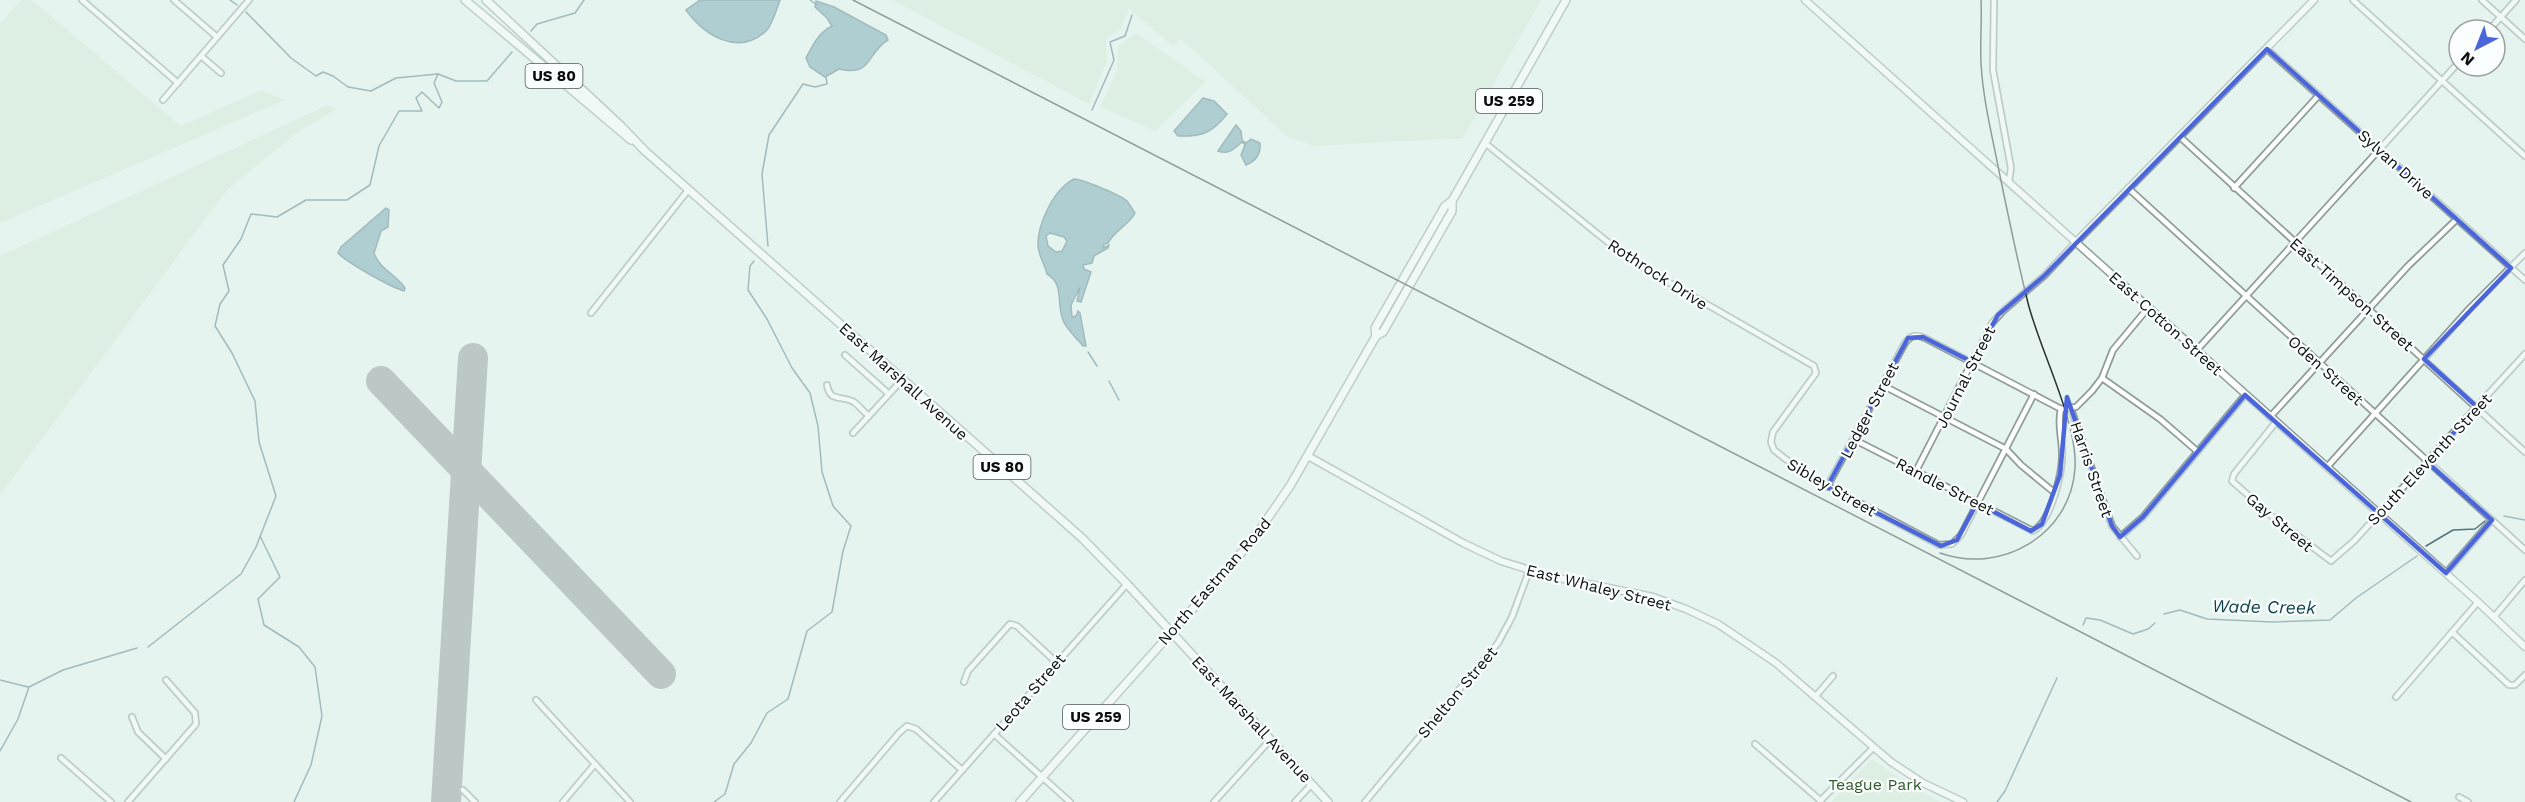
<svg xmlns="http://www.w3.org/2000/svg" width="2525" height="802" font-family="'Work Sans',sans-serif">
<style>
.green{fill:#d3e8d0}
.water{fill:#6ca1ae;stroke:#4f767e;stroke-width:1.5;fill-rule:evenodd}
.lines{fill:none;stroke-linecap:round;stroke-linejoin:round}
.stream{stroke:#4f767e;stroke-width:1.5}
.runway{stroke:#899390;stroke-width:30}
.street-casing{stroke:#909e9a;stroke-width:8}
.secondary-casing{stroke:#909e9a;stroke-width:9}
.primary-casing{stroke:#909e9a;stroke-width:10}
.street{stroke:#fff;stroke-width:4.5}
.secondary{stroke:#fff;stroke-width:6}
.primary{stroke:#fff;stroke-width:7}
.rail{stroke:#2c3230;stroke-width:1.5}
.marked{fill:none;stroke:#4b66da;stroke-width:4.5;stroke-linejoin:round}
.labels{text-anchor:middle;stroke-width:4.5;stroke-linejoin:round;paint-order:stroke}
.shield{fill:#fbfefe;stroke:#535756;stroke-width:1.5}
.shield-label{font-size:15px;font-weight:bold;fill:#0b100e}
.street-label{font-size:16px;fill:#0b100e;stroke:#fbfefe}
.park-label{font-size:16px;fill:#305a2a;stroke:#fbfefe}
.water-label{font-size:18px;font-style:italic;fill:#11424c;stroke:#fbfefe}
</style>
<rect width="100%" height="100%" fill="#e6f4f0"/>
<g class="green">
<polygon points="21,0 32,0 181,126 261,90 285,100 0,223 0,24"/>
<polygon points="892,0 1541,0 1463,138 1313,146 1287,136 1181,39 1173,46 1129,9 1121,29 1106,39 1107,61 1089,104"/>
<polygon points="1136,33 1206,82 1155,131 1100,107 1117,71 1118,46"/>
<polygon points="328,105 337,109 298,132 227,190 0,495 0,256"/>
<polygon points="1872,759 1911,786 1940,802 1831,802"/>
</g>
<g class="water">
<path d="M 700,0 L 779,0 L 780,1 C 776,9 773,24 766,31 C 738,57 704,35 686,10 Z"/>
<path d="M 816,1 L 834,7 L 886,35 L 888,40 C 866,53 873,77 839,69 L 825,77 L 810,67 L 806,58 C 813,45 818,33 832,26 L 827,18 L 815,7 Z"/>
<path d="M 1203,98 L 1214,101 L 1227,114 C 1212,133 1202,137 1178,136 L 1174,131 Z"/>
<path d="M 1236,125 L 1241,131 L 1242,140 L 1246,143 L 1251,139 L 1260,143 C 1261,154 1256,161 1246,165 L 1241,155 L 1245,145 L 1242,142 C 1234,149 1229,155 1218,151 Z"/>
<path d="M 1074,179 C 1082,179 1120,195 1127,201 C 1130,205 1132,209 1135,213 C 1130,224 1116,229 1108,243 L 1104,244 L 1103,248 L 1109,245 L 1108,248 L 1094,256 L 1092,263 L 1083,265 L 1084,269 L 1091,272 L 1081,302 L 1077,301 L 1080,287 L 1071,305 L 1072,317 L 1076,316 L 1078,311 L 1080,313 L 1086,346 L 1083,346 C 1078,340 1065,327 1063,320 C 1056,304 1065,284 1047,274 C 1045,265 1039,256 1038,247 C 1037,225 1053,190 1074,179 ZM 1050,233 L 1064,237 L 1067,241 L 1062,251 L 1056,252 L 1048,246 L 1046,236 Z"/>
<path d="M 386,208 L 389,210 L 388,227 L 381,231 L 374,253 C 380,270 396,274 405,288 L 404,291 C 391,287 347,263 338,253 L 341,247 Z"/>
</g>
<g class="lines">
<g class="stream">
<polyline points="230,0 237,5"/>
<polyline points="810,0 817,5"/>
<polyline points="246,12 291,58 316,76 323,72 333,76 348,87 371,91 396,78 438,74"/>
<polyline points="531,31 537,24 575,13 584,0"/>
<polyline points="1092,110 1114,60 1110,42 1125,36 1132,15"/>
<polyline points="768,246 762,174 769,135 803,84 815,87 827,84 826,77"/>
<polyline points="1088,352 1097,366"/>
<polyline points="1109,381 1119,400"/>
<polyline points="2504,516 2525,520"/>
<polyline points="260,536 280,577 258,599 264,625 299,647 315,667 322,716 311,765 294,802"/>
<polyline points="2426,546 2453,530 2475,529 2485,521"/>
<polyline points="2164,614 2180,610 2207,619 2272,622 2330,620 2356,598 2417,556"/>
<polyline points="2083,625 2086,618 2100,620 2133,634 2148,629 2155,623"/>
<polyline points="148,647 241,574 256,547 276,496 259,442 255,401 232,353 215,326 220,304 229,291 223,265 241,239 251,214 277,217 306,200 347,200 370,185 379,146 399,111 422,111 416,98 422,92 439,108 442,102 434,83 438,74 456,81 487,81 512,52"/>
<polyline points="0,680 28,687"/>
<polyline points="0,751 18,719 29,687 63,670 137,648"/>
<polyline points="714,802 725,794 734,764 751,743 767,713 788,699 807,631 832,612 843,551 851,526 833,506 822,472 818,426 810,393 792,368 767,319 748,290 750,266 754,261"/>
<polyline points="1997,802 2005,791 2057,678"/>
</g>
<g class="runway">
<polyline points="381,381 661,674"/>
<polyline points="446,802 473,358"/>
</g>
<g class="street-casing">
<g id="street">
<polyline points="82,0 178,83"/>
<polyline points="174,0 217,37"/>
<polyline points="1994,0 1993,70 2011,168 2009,181"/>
<polyline points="2353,0 2525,156"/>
<polyline points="2482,0 2525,39"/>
<polyline points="2489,30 2516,0"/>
<polyline points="2267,49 2525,280"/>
<polyline points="201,56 221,73"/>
<polyline points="163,100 249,0"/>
<polyline points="2179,136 2525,452"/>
<polyline points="1485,143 1630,260 1814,366 1816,373 1773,432 1771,442 1774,450 1805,474 1939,545 1952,544 1961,535 2034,394"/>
<polyline points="2128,188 2525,550"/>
<polyline points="2234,188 2319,95"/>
<polyline points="591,313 689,189"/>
<polyline points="2196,351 2459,62"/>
<polyline points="845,355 889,394"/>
<polyline points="2102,378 2160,419 2197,451"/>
<path d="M 827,385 C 830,403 842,395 854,402 C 859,406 864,412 869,416"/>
<polyline points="1882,385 2006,449 2021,465 2055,493"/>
<polyline points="2071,409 2112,526 2137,556"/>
<polyline points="2270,417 2408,266 2457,219"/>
<polyline points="2276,422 2234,474 2232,481 2274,518 2331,561 2354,541 2525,354"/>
<polyline points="853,433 903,379"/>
<path d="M 1853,439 L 2033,531 C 2051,522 2063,471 2062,452 C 2062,438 2057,423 2061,409"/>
<polyline points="2327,467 2470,308 2525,253"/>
<polyline points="1916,471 1992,323 2003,311 2044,276 2076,242"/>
<path d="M 1827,487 L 1905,343 C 1911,335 1916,334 1925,338 L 2061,409 L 2076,407 L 2092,391 L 2102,378 L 2113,350 L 2148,308"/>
<polyline points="2120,537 2143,517 2245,395"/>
<polyline points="2446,573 2492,520"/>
<polyline points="2494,617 2525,580"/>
<polyline points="2452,632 2509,685 2515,685 2525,675"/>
<polyline points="964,682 968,671 1010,624 1017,626 1056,662"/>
<polyline points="1815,697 1833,676"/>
<polyline points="2396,697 2478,602"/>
<polyline points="536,700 630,802"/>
<polyline points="132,717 138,732 166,759"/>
<polyline points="994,734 1070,802"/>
<polyline points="1755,744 1821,801"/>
<polyline points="61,758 111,802"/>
<polyline points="463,790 475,802"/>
<polyline points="2459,797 2468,802"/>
<polyline points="1820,801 1873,748"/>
<polyline points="128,802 196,724 195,713 166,680"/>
<polyline points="563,802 595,764"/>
<polyline points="840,802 899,733 907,726 916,729 962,770"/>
<polyline points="934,802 1127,584"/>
<polyline points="1214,802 1271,739"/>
<polyline points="1295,802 1312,784"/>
<polyline points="1365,802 1498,643 1512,617 1529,571"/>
</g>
</g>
<g class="secondary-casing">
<g id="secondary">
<polyline points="1805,0 2478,602 2525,647"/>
<polyline points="2076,242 2314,0"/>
<polyline points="1308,456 1463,543 1501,561 1549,576 1653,597 1686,609 1718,624 1776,663 1891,762 1923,783 1963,802"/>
</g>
</g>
<g class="primary-casing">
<g id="primary">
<polyline points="465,0 631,140"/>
<polyline points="486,0 620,125 645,151 1082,538 1127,584 1328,802"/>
<polyline points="1376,336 1383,332 1452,211 1452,201"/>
<polyline points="1020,802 1230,567 1261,528 1290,486 1376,336 1375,328 1445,206 1452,201 1566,0"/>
</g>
</g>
<use href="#street" class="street"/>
<use href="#secondary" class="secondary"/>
<use href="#primary" class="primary"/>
<g class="rail">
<polyline points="853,0 2411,802"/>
<path d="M 1940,553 C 2001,575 2071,535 2075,468 C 2078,422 2040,351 2028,303 C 2017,259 2008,215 1999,171 C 1992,135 1983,100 1981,63 C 1980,42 1982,21 1981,0"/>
</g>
</g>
<path d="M0 0H2525V802H0ZM 2267,49 L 2511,268 L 2424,359 L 2477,407 L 2427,462 L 2492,520 L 2446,573 L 2245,395 L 2143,517 L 2120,537 L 2112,526 L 2067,397 L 2060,475 L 2042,524 L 2031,531 L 1977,503 L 1957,540 L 1941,546 L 1827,487 L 1908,338 L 1923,337 L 1972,362 L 1998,315 L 2044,276 Z" fill="#e6f4f0" fill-opacity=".55" fill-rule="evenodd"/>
<path class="marked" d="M 2267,49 L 2511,268 L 2424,359 L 2477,407 L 2427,462 L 2492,520 L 2446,573 L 2245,395 L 2143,517 L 2120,537 L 2112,526 L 2067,397 L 2060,475 L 2042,524 L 2031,531 L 1977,503 L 1957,540 L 1941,546 L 1827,487 L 1908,338 L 1923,337 L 1972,362 L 1998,315 L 2044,276 Z"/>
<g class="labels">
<g class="shield">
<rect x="525.5" y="64" width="57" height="24" rx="4.5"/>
<rect x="1476" y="89" width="66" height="24" rx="4.5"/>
<rect x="973.5" y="455" width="57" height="24" rx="4.5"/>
<rect x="1063" y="705" width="66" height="24" rx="4.5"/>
</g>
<g class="shield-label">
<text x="554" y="81">US 80</text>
<text x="1509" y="106">US 259</text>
<text x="1002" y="472">US 80</text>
<text x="1096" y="722">US 259</text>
</g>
<g class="street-label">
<text transform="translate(2396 164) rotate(42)" y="6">Sylvan Drive</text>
<text transform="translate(1658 274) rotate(33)" y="6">Rothrock Drive</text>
<text transform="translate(2352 294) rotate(42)" y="6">East Timpson Street</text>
<text transform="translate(2166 323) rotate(42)" y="6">East Cotton Street</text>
<text transform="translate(2326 370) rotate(42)" y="6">Oden Street</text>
<text transform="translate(1965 377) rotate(-63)" y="6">Journal Street</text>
<text transform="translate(904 381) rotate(42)" y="6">East Marshall Avenue</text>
<text transform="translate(1869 410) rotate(-62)" y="6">Ledger Street</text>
<text transform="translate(2429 459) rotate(-47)" y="6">South Eleventh Street</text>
<text transform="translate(2092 469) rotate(71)" y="6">Harris Street</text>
<text transform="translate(1945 486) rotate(27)" y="6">Randle Street</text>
<text transform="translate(1832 487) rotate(30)" y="6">Sibley Street</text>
<text transform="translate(2280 522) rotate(40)" y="6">Gay Street</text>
<text transform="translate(1214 581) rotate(-49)" y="6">North Eastman Road</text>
<text transform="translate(1599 587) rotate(14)" y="6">East Whaley Street</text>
<text transform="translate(1030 692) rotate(-49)" y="6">Leota Street</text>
<text transform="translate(1457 692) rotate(-50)" y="6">Shelton Street</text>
<text transform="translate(1252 719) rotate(47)" y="6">East Marshall Avenue</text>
</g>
<g class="park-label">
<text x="1875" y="790">Teague Park</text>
</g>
<g class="water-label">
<text transform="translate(2264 607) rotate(1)" y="6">Wade Creek</text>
</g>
</g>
<g transform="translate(2477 48) rotate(222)"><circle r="28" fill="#fbfefe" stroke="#9b9f9e" stroke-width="1.5"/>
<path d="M0-4.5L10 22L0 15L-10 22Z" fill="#4b66da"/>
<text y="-9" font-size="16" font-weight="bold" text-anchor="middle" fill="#0b100e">N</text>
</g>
</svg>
